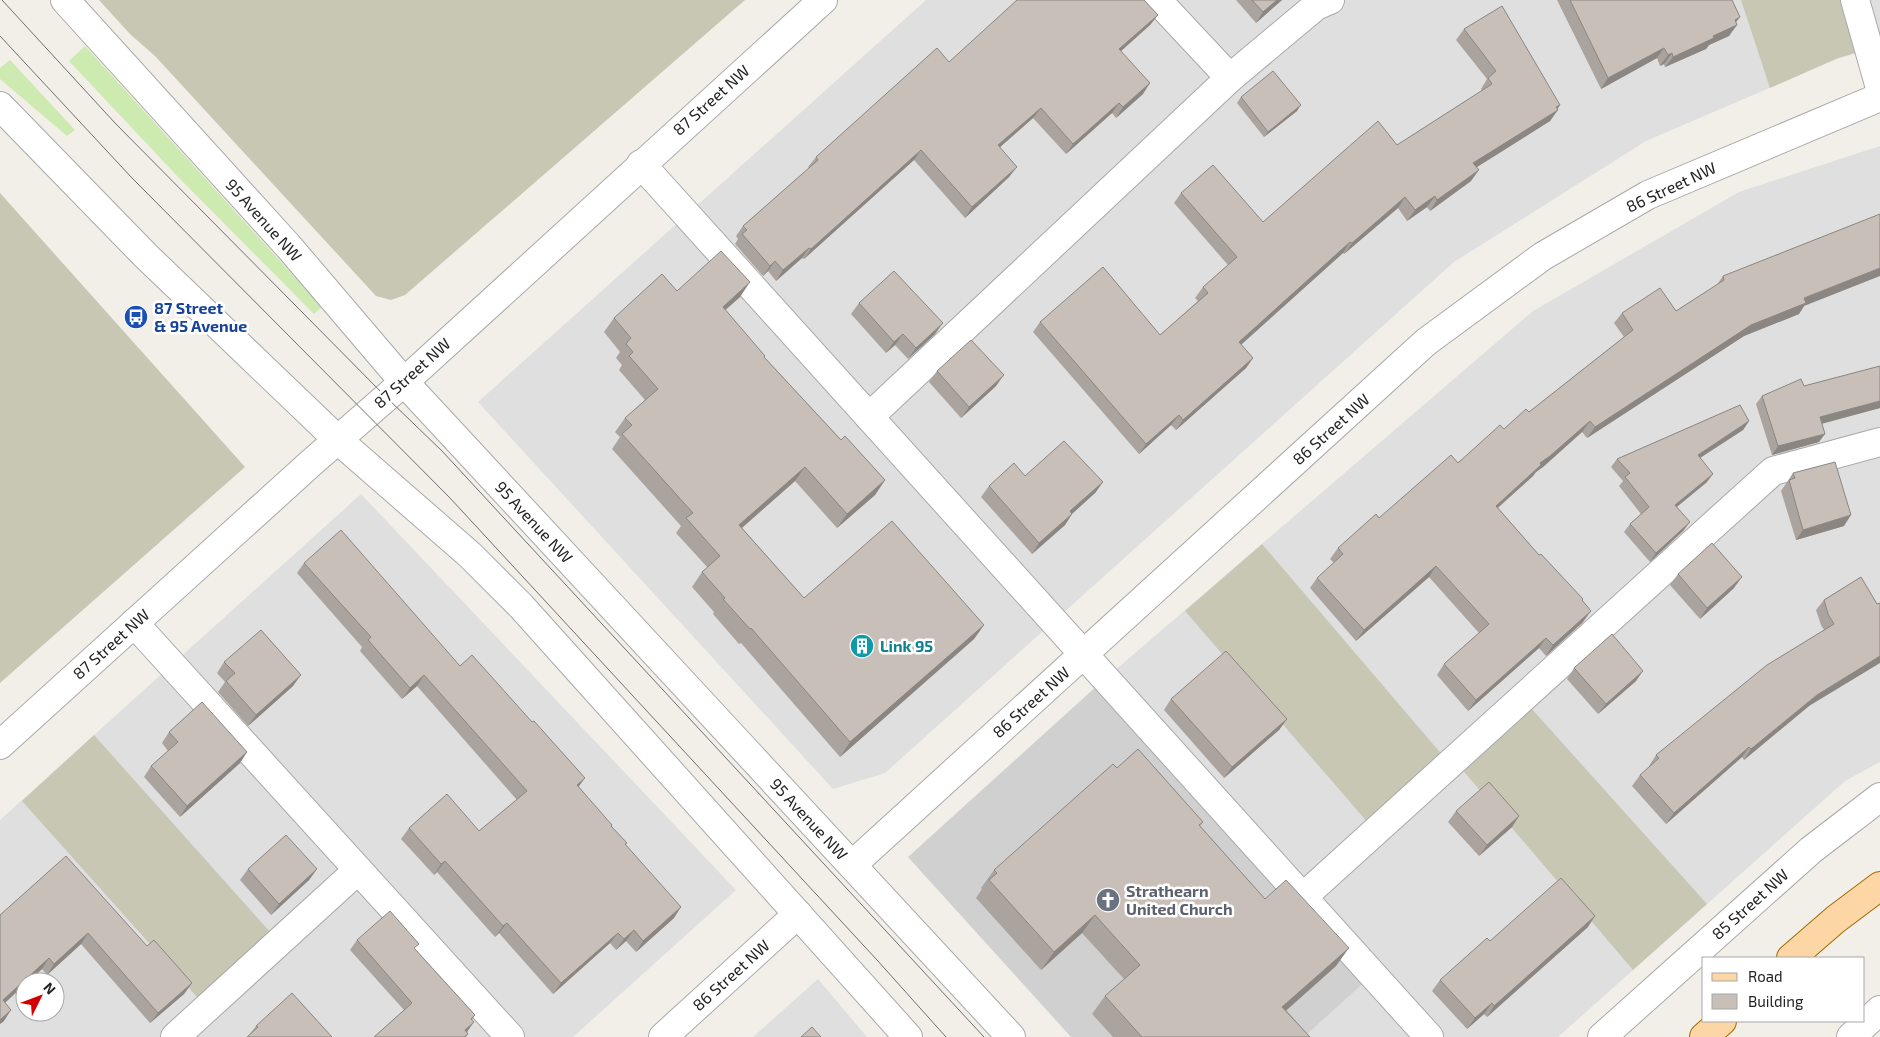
<svg xmlns="http://www.w3.org/2000/svg" width="1880" height="1037" font-family="'Exo 2',sans-serif">
<style>
.residential{fill:#e0dfdf;fill-rule:evenodd}
.religious{fill:#d0d0d0}
.construction{fill:#c7c7b4}
.grass{fill:#cdebb0}
.lines{fill:none;stroke-linecap:round;stroke-linejoin:round}
.minor-casing{stroke:#a9a9a9;stroke-width:30}
.major-casing{stroke:#a06b00;stroke-width:30}
.minor{stroke:#fff;stroke-width:28}
.major{stroke:#fcd6a4;stroke-width:28}
.tram{stroke:#707070;stroke-width:1}
.wall{fill:#aba49e}
.shaded-wall{fill:#8b8681}
.building{fill:#c7bfb8;stroke:#8b8681}
.labels{text-anchor:middle;stroke-width:5;stroke-linejoin:round;paint-order:stroke}
.street-label{font-size:16px;fill:#222;stroke:#fff}
.transit-label{font-size:16px;font-weight:bold;fill:#164399;stroke:#fff;text-anchor:start}
.culture-label{font-size:16px;font-weight:bold;fill:#0d838f;stroke:#fff;text-anchor:start}
.worship-label{font-size:16px;font-weight:bold;fill:#5b616d;stroke:#fff;text-anchor:start}
</style>
<rect width="100%" height="100%" fill="#f2efe9"/>
<g class="residential">
<polygon points="926,0 1880,0 1880,46 1837,59 1646,141 1454,262 885,773 833,789 478,402"/>
<polygon points="1880,146 1880,762 1845,781 1558,1037 1304,1037 1367,980 1099,684 1533,311 1739,192"/>
<path d="M 361,494 L 736,890 L 573,1037 L 0,1037 L 0,820 ZM 25,982 L 55,982 L 55,1012 L 25,1012 Z"/>
<polygon points="818,979 867,1037 753,1037"/>
</g>
<polygon class="religious" points="1099,684 1367,980 1304,1037 1071,1037 908,857"/>
<g class="construction">
<polygon points="99,0 745,0 405,295 391,300 376,296 155,56 130,34"/>
<polygon points="1741,0 1855,0 1869,49 1838,58 1770,88"/>
<polygon points="0,193 245,467 0,683"/>
<polygon points="1262,544 1450,764 1375,831 1185,611"/>
<polygon points="1522,698 1707,904 1633,970 1454,760"/>
<polygon points="94,735 279,942 207,1008 22,801"/>
</g>
<g class="grass">
<polygon points="85,46 311,295 321,308 314,314 178,177 69,61"/>
<polygon points="10,60 75,130 67,136 0,79 0,68"/>
</g>
<g class="lines">
<g class="minor-casing">
<g id="minor">
<polyline points="65,0 289,247 404,382 1011,1037"/>
<polyline points="1157,0 1230,78"/>
<polyline points="1855,0 1880,88"/>
<polyline points="0,106 146,256 245,351 338,440 470,555 521,606 908,1037"/>
<polyline points="641,164 1429,1037"/>
<polyline points="869,417 1230,78 1316,6 1330,0"/>
<polyline points="134,623 510,1037"/>
<polyline points="0,745 311,463 404,382 823,0"/>
<polyline points="852,865 1426,342 1543,256 1648,195 1880,97"/>
<polyline points="1303,897 1773,471 1880,442"/>
<polyline points="175,1037 358,870"/>
<polyline points="663,1037 798,914"/>
<polyline points="1602,1037 1811,850 1880,797"/>
<polyline points="1851,1037 1880,1010"/>
</g>
</g>
<g class="major-casing">
<g id="major">
<polyline points="1791,958 1836,919 1880,886"/>
<polyline points="1704,1037 1722,1021"/>
</g>
</g>
<use href="#minor" class="minor"/>
<use href="#major" class="major"/>
<g class="tram">
<polyline points="2,0 115,123 386,397 442,451 984,1037"/>
<polyline points="0,36 132,178 450,498 877,960 946,1037"/>
</g>
</g>
<g class="wall">
<polygon points="1236,0 1282,0 1256,23"/>
<polygon points="1557,0 1732,0 1736,23 1729,36 1709,45 1706,49 1665,67 1664,64 1660,66 1657,58 1601,89"/>
<polygon points="1158,15 1150,25 1121,51 1143,94 1116,118 1112,113 1066,154 1033,118 1000,147 1009,177 965,218 914,160 804,259 802,258 776,281 768,271 763,276 735,244 738,239 736,236 743,226 809,168 808,167 816,157 949,62"/>
<polygon points="1464,29 1560,105 1550,121 1476,167 1471,181 1430,211 1427,207 1407,221 1398,208 1344,254 1343,253 1241,344 1253,358 1246,368 1176,430 1171,425 1139,454 1033,332 1040,322 1160,335 1198,301 1195,298 1203,287 1228,265 1174,203 1181,193 1263,222 1397,145 1482,91 1481,89 1487,79 1456,40"/>
<polygon points="1241,97 1297,111 1264,137 1237,103"/>
<polygon points="1723,276 1804,306 1799,314 1744,336 1587,438 1582,432 1543,467 1536,472 1533,476 1498,508 1539,555 1582,600 1583,622 1546,656 1539,648 1468,711 1437,675 1444,664 1479,633 1429,577 1356,641 1310,588 1317,578 1334,563 1330,559 1338,548 1504,429 1529,412 1624,337 1614,323 1622,313 1676,311 1716,286"/>
<polygon points="677,291 740,297 725,310 764,357 841,440 885,480 875,495 837,528 795,481 742,528 804,598 984,625 974,639 840,757 741,643 739,644 713,614 714,612 692,587 702,572 708,568 676,533 681,526 612,449 620,437 615,432 625,418 645,400 619,370 622,365 616,358 620,352 604,332 614,318"/>
<polygon points="859,303 935,334 908,359 895,345 886,353 851,314"/>
<polygon points="1880,366 1880,408 1822,423 1819,442 1772,455 1756,404 1762,396 1804,386"/>
<polygon points="937,371 996,386 961,418 929,382"/>
<polygon points="1749,421 1743,430 1700,458 1707,482 1677,507 1684,530 1650,562 1624,532 1630,524 1641,514 1619,486 1623,481 1611,467 1617,459"/>
<polygon points="1793,473 1844,526 1796,540 1781,491"/>
<polygon points="1025,476 1103,482 1095,493 1072,514 1065,525 1032,554 981,497 989,486"/>
<polygon points="304,563 460,666 579,787 611,826 626,845 674,918 636,952 626,941 616,950 610,943 553,994 499,933 495,937 437,872 434,875 401,839 409,828 479,831 517,800 417,686 402,699 360,651 362,647 297,573"/>
<polygon points="1678,574 1734,588 1700,619 1670,585"/>
<polygon points="1861,577 1809,706 1744,760 1742,757 1666,824 1632,786 1640,775 1649,767 1649,766 1656,755 1824,630 1821,625 1816,610 1824,600"/>
<polygon points="224,662 293,686 248,726 218,692 225,682 217,673"/>
<polygon points="1574,668 1636,681 1598,714 1567,679"/>
<polygon points="1171,699 1287,719 1279,730 1224,778 1164,710"/>
<polygon points="169,732 247,752 240,763 180,817 144,777 151,766 168,751 162,743"/>
<polygon points="1117,768 1203,822 1200,826 1265,899 1336,966 1286,1010 1310,1037 1113,1037 1092,1014 1105,996 1124,979 1082,933 1041,970 976,898 982,889 981,888 994,870"/>
<polygon points="1456,811 1519,816 1512,827 1479,856 1448,822"/>
<polygon points="248,869 317,869 309,880 271,915 240,880"/>
<polygon points="0,915 147,946 192,983 184,994 150,1023 81,944 47,975 42,969 5,1003 4,1021 0,1024"/>
<polygon points="1588,927 1487,1017 1484,1014 1467,1029 1432,991 1440,980 1490,941"/>
<polygon points="357,940 415,949 475,1015 472,1020 467,1032 468,1034 466,1037 374,1037 404,1010 350,950"/>
<polygon points="256,1026 332,1037 249,1035"/>
</g>
<g class="shaded-wall">
<polygon points="1277,0 1282,0 1256,23 1263,12"/>
<polygon points="1158,15 1150,25 1112,59 1119,49"/>
<polygon points="1740,17 1733,26 1737,25 1729,36 1709,45 1706,49 1665,67 1673,57 1713,36 1735,20"/>
<polygon points="1664,48 1657,58 1601,89 1608,78"/>
<polygon points="1672,53 1664,64 1660,66 1668,55"/>
<polygon points="1150,83 1143,94 1116,118 1123,107"/>
<polygon points="1119,103 1112,113 1066,154 1073,144"/>
<polygon points="1301,105 1297,111 1264,137 1268,132"/>
<polygon points="1560,105 1555,112 1558,110 1550,121 1466,174 1473,163"/>
<polygon points="1041,108 1033,118 991,155 998,145"/>
<polygon points="921,150 914,160 804,259 811,249"/>
<polygon points="1017,167 1009,177 965,218 972,207"/>
<polygon points="1479,170 1471,181 1430,211 1437,200"/>
<polygon points="1435,196 1427,207 1407,221 1415,210"/>
<polygon points="1405,197 1398,208 1344,254 1352,243"/>
<polygon points="1350,242 1343,253 1232,353 1239,342"/>
<polygon points="809,248 802,258 776,281 783,270"/>
<polygon points="775,261 768,271 763,276 770,266"/>
<polygon points="1880,268 1880,276 1804,306 1799,314 1744,336 1587,438 1595,427 1751,325 1804,298"/>
<polygon points="750,282 740,297 713,321 723,307"/>
<polygon points="943,323 935,334 908,359 916,348"/>
<polygon points="903,334 895,345 886,353 894,342"/>
<polygon points="1253,358 1246,368 1176,430 1183,420"/>
<polygon points="1004,375 996,386 961,418 969,407"/>
<polygon points="1880,401 1880,408 1814,426 1820,417"/>
<polygon points="1179,415 1171,425 1139,454 1146,444"/>
<polygon points="1590,421 1582,432 1543,467 1536,472 1533,476 1488,516 1496,506 1540,463"/>
<polygon points="1749,421 1743,430 1692,463 1698,455"/>
<polygon points="1825,434 1819,442 1772,455 1778,446"/>
<polygon points="805,467 795,481 729,539 739,525"/>
<polygon points="1713,474 1707,482 1669,513 1675,505"/>
<polygon points="885,480 875,495 837,528 847,514"/>
<polygon points="1103,482 1095,493 1063,522 1070,511"/>
<polygon points="1072,514 1065,525 1032,554 1039,543"/>
<polygon points="1851,515 1844,526 1796,540 1803,530"/>
<polygon points="1690,522 1684,530 1650,562 1656,553"/>
<polygon points="1436,566 1429,577 1356,641 1364,630"/>
<polygon points="1742,577 1734,588 1700,619 1707,608"/>
<polygon points="1591,611 1583,622 1546,656 1553,645"/>
<polygon points="984,625 974,639 840,757 850,742"/>
<polygon points="1546,638 1539,648 1468,711 1476,700"/>
<polygon points="1880,656 1880,663 1809,706 1744,760 1751,749 1817,695"/>
<polygon points="1643,671 1636,681 1598,714 1606,704"/>
<polygon points="301,675 293,686 248,726 256,715"/>
<polygon points="424,675 417,686 402,699 410,688"/>
<polygon points="1287,719 1279,730 1224,778 1232,767"/>
<polygon points="1749,747 1742,757 1666,824 1674,813"/>
<polygon points="247,752 240,763 180,817 187,806"/>
<polygon points="585,778 577,789 577,785"/>
<polygon points="1519,816 1512,827 1479,856 1487,845"/>
<polygon points="445,861 437,872 434,875 441,864"/>
<polygon points="317,869 309,880 271,915 279,904"/>
<polygon points="681,907 674,918 636,952 643,941"/>
<polygon points="1095,915 1082,933 1041,970 1054,952"/>
<polygon points="1595,916 1588,927 1487,1017 1494,1006"/>
<polygon points="507,923 499,933 495,937 503,926"/>
<polygon points="634,930 626,941 616,950 624,939"/>
<polygon points="88,933 81,944 47,975 54,964"/>
<polygon points="618,933 610,943 553,994 561,983"/>
<polygon points="1349,948 1336,966 1270,1025 1282,1007"/>
<polygon points="49,958 42,969 28,982 25,982 25,984 0,1007 3,1000"/>
<polygon points="192,983 184,994 150,1023 158,1013"/>
<polygon points="1492,1003 1484,1014 1467,1029 1475,1018"/>
<polygon points="11,1010 4,1021 0,1024 0,1020"/>
<polygon points="474,1022 467,1032 462,1037 465,1030"/>
</g>
<g class="building">
<polygon points="1017,0 1144,0 1158,15 1119,49 1150,83 1123,107 1119,103 1073,144 1041,108 998,145 1017,167 972,207 921,150 811,249 809,248 783,270 775,261 770,266 742,234 747,230 743,226 818,160 816,157 937,48 949,62"/>
<polygon points="1252,0 1277,0 1263,12"/>
<polygon points="1570,0 1732,0 1740,17 1735,20 1737,25 1713,36 1714,38 1673,57 1672,53 1668,55 1664,48 1608,78"/>
<polygon points="1502,6 1560,105 1556,107 1558,110 1473,163 1479,170 1437,200 1435,196 1415,210 1405,197 1352,243 1350,242 1239,342 1253,358 1183,420 1179,415 1146,444 1040,322 1103,267 1160,335 1208,293 1203,287 1237,257 1181,193 1213,165 1263,222 1378,121 1397,145 1492,84 1488,78 1496,71 1464,29"/>
<polygon points="1273,71 1301,105 1268,132 1241,97"/>
<polygon points="1880,214 1880,268 1804,298 1806,303 1751,325 1595,427 1590,421 1550,456 1540,463 1541,465 1496,506 1539,555 1541,554 1583,599 1582,600 1591,611 1553,645 1546,638 1476,700 1444,664 1489,624 1436,566 1364,630 1317,578 1343,554 1338,548 1376,514 1379,518 1451,455 1458,463 1500,425 1504,429 1526,409 1529,412 1633,330 1622,313 1660,288 1676,311 1724,280 1723,276"/>
<polygon points="721,251 750,282 723,307 765,356 764,357 841,440 845,436 885,480 847,514 805,467 739,525 804,598 892,521 984,625 850,742 751,628 750,629 723,599 725,598 702,572 720,556 686,518 693,513 622,434 632,425 625,418 658,389 629,356 633,352 626,344 631,338 614,318 662,274 677,291"/>
<polygon points="894,271 943,323 916,348 903,334 894,342 859,303"/>
<polygon points="971,340 1004,375 969,407 937,371"/>
<polygon points="1880,366 1880,401 1820,417 1825,434 1778,446 1762,396 1801,379 1804,386"/>
<polygon points="1740,405 1749,421 1698,455 1713,474 1675,505 1690,522 1656,553 1630,524 1649,507 1625,477 1630,473 1617,459"/>
<polygon points="1064,441 1103,482 1070,511 1072,514 1039,543 989,486 1014,463 1025,476"/>
<polygon points="1835,462 1851,515 1803,530 1789,480 1795,478 1793,473"/>
<polygon points="341,530 460,666 472,655 532,722 534,721 585,778 577,785 612,825 611,826 627,843 625,844 681,907 643,941 634,930 624,939 618,933 561,983 507,923 503,926 445,861 441,864 409,828 447,794 479,831 527,791 424,675 410,688 368,640 371,637 304,563"/>
<polygon points="1712,543 1742,577 1707,608 1678,574"/>
<polygon points="1861,577 1877,604 1880,603 1880,656 1817,695 1751,749 1749,747 1674,813 1640,775 1659,758 1656,755 1767,665 1834,624 1828,614 1824,600"/>
<polygon points="261,630 301,675 256,715 226,681 235,673 224,662"/>
<polygon points="1612,634 1643,671 1606,704 1574,668"/>
<polygon points="1226,651 1287,719 1232,767 1171,699"/>
<polygon points="202,702 247,752 187,806 151,766 178,742 169,732"/>
<polygon points="1138,749 1203,822 1199,825 1265,899 1286,880 1349,948 1282,1007 1310,1037 1142,1037 1105,996 1140,965 1095,915 1054,952 989,880 997,873 994,870 1113,764 1117,768"/>
<polygon points="1489,782 1519,816 1487,845 1456,811"/>
<polygon points="286,835 317,869 279,904 248,869"/>
<polygon points="66,856 147,946 154,940 192,983 158,1013 88,933 54,964 49,958 3,1000 11,1010 0,1020 0,915"/>
<polygon points="1561,878 1595,916 1494,1006 1492,1003 1475,1018 1440,980 1487,938 1490,941"/>
<polygon points="390,911 419,944 414,948 475,1015 471,1019 474,1022 465,1030 468,1034 464,1037 374,1037 412,1003 357,940"/>
<polygon points="292,993 332,1037 247,1037 258,1027 256,1026"/>
<polygon points="812,1027 821,1037 801,1037"/>
</g>
<defs>
<g id="bus-disc" transform="scale(1.25)"><circle r="9.5" fill="#1a4fb4" stroke="#fff"/><path d="M-5-6H5V4H4V6H2V4H-2V6H-4V4H-5ZM-3.5-4V0h7V-4ZM-3.5 1.2v1.5H-2V1.2ZM2 1.2v1.5H3.5V1.2Z" fill="#fff"/></g>
<g id="building-disc" transform="scale(1.25)"><circle r="9.5" fill="#0f9aa8" stroke="#fff"/><path d="M-4-6H4V6H1V3H-1V6H-4ZM-2.5-4.3h1.7v1.8h-1.7ZM.8-4.3h1.7v1.8H.8ZM-2.5-1h1.7V.8h-1.7ZM.8-1h1.7V.8H.8Z" fill="#fff"/></g>
<g id="church-disc" transform="scale(1.25)"><circle r="9.5" fill="#6b7280" stroke="#fff"/><path d="M-1.2-6h2.4v3.5h3.3v2.4h-3.3V6h-2.4V-.1h-3.3v-2.4h3.3Z" fill="#fff"/></g>
</defs>
<g fill-rule="evenodd">
<use href="#bus-disc" x="136" y="317"/>
<use href="#building-disc" x="862" y="646"/>
<use href="#church-disc" x="1108" y="900"/>
</g>
<g class="labels">
<g class="street-label">
<text transform="translate(711 100) rotate(-42)" y="6">87 Street NW</text>
<text transform="translate(1671 187) rotate(-25)" y="6">86 Street NW</text>
<text transform="translate(264 220) rotate(48)" y="6">95 Avenue NW</text>
<text transform="translate(412 373) rotate(-42)" y="6">87 Street NW</text>
<text transform="translate(1331 429) rotate(-42)" y="6">86 Street NW</text>
<text transform="translate(534 522) rotate(47)" y="6">95 Avenue NW</text>
<text transform="translate(111 644) rotate(-42)" y="6">87 Street NW</text>
<text transform="translate(1031 702) rotate(-42)" y="6">86 Street NW</text>
<text transform="translate(809 819) rotate(47)" y="6">95 Avenue NW</text>
<text transform="translate(1750 904) rotate(-42)" y="6">85 Street NW</text>
<text transform="translate(731 975) rotate(-42)" y="6">86 Street NW</text>
</g>
<g class="transit-label">
<text x="154" y="314">87 Street<tspan x="154" dy="18">&amp; 95 Avenue</tspan></text>
</g>
<g class="culture-label">
<text x="880" y="652">Link 95</text>
</g>
<g class="worship-label">
<text x="1126" y="897">Strathearn<tspan x="1126" dy="18">United Church</tspan></text>
</g>
</g>
<rect x="1702" y="957" width="162" height="65" fill="#ffffff" stroke="#a7a7a7"/>
<rect x="1712" y="973" width="25" height="8" fill="#fcd6a4" stroke="#a7a7a7"/>
<text x="1748" y="982" font-size="15" fill="#222222">Road</text>
<rect x="1712" y="994" width="25" height="15" fill="#c7bfb8" stroke="#a7a7a7"/>
<text x="1748" y="1007" font-size="15" fill="#222222">Building</text>
<g transform="translate(40 997) rotate(48)"><circle r="24" fill="#ffffff" stroke="#a7a7a7"/>
<path d="M0-4L9 19L0 12L-9 19Z" fill="#d40000"/>
<text y="-8" font-size="14" font-weight="bold" text-anchor="middle" fill="#222222">N</text>
</g>
</svg>
